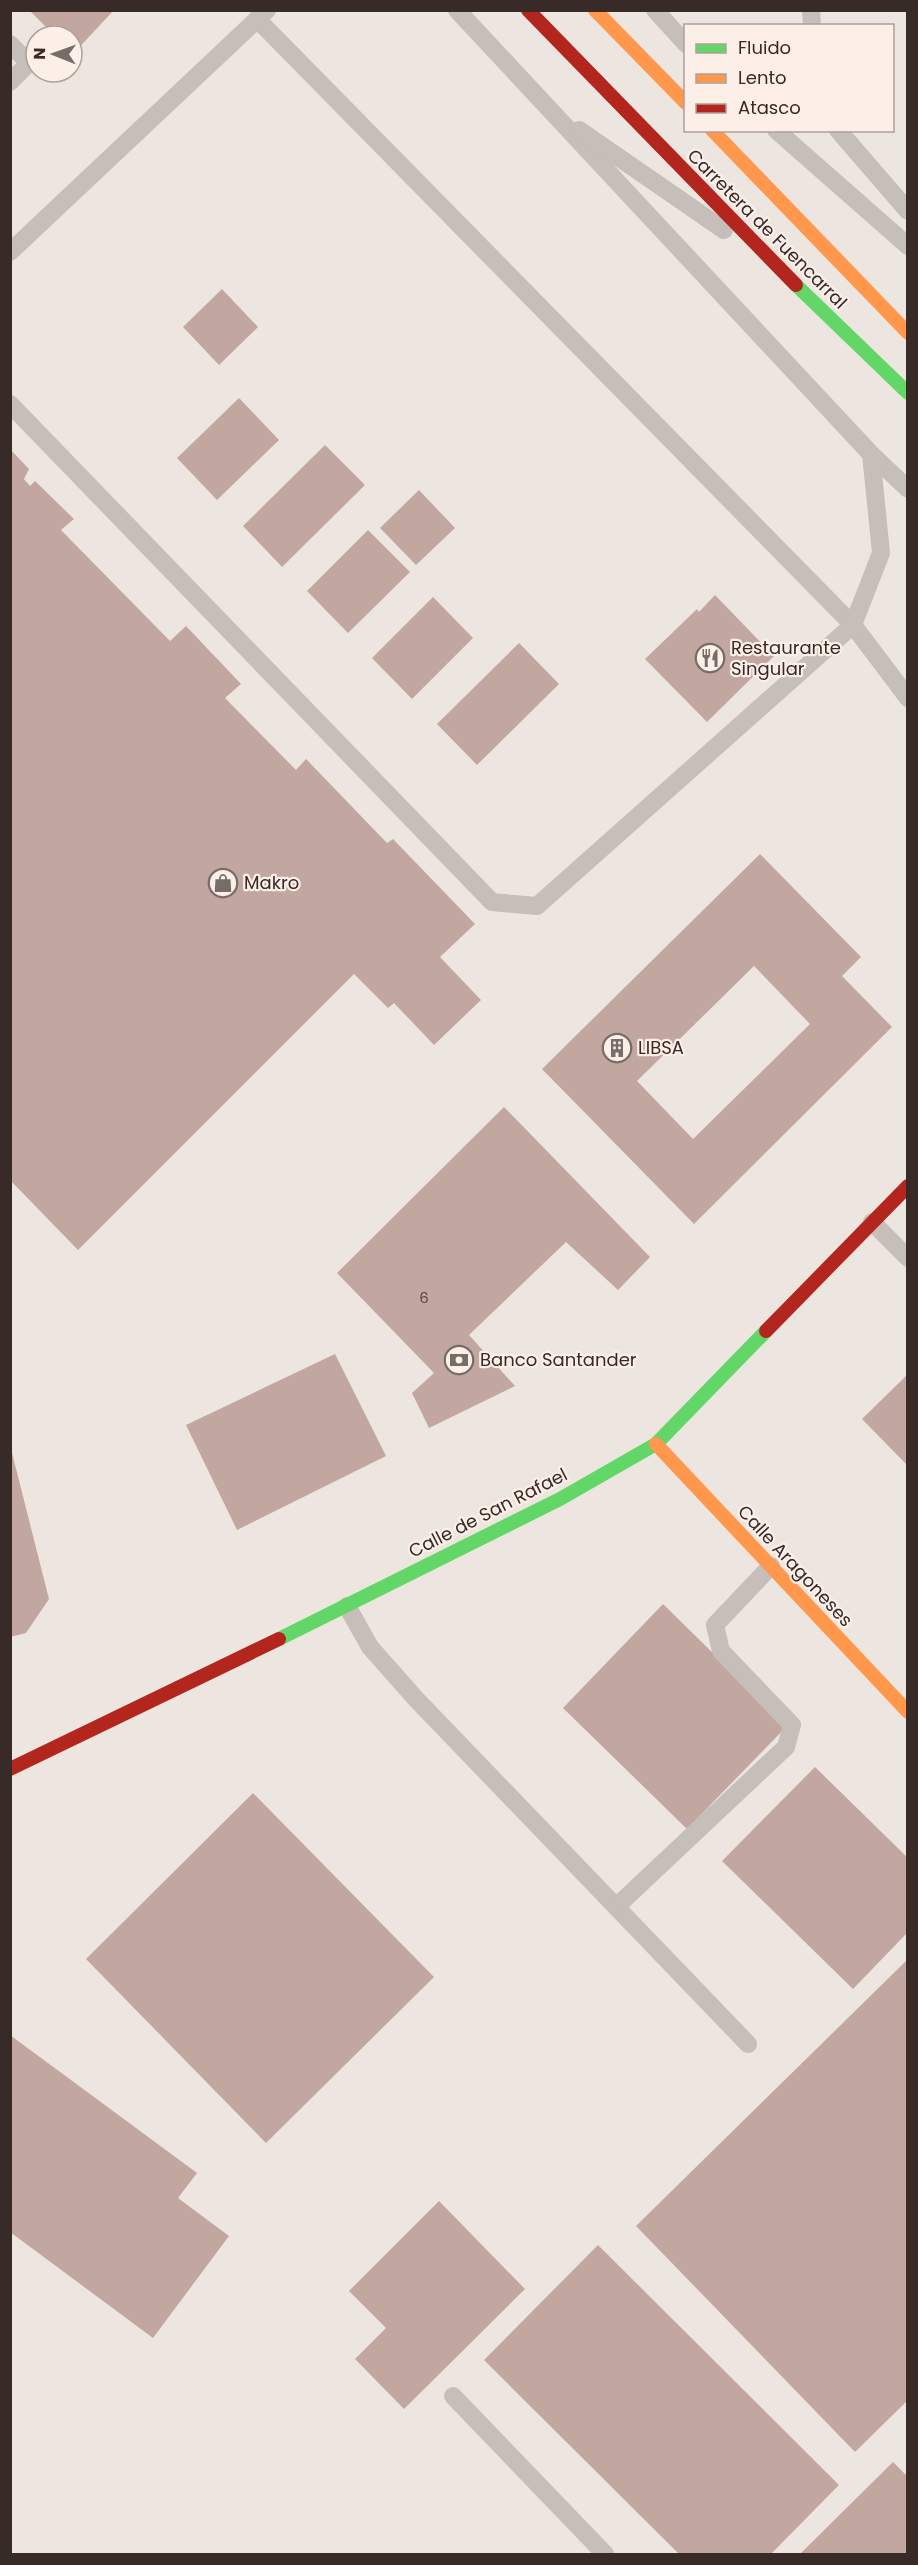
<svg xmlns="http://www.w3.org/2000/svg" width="918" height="2565" font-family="Poppins,sans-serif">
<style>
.building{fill:#c2a7a0;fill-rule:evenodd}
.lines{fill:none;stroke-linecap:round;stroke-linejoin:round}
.lane{stroke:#c6beb9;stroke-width:18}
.fast{stroke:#63d668;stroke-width:14}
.slow{stroke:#ff974d;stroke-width:14}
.jam{stroke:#b3261e;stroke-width:14}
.labels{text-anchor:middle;stroke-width:4.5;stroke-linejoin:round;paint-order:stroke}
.number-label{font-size:15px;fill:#5a4945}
.street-label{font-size:18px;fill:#372a27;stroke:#fbefe7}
.poi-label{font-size:18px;fill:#372a27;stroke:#fbefe7;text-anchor:start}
</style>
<rect width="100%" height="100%" fill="#ede6e0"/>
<g class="building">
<polygon points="29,10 114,10 72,55 72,36 55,36"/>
<polygon points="222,289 258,327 219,365 183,327"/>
<polygon points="239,398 279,440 217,500 177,458"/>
<polygon points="325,445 365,485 282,567 243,526"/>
<polygon points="10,449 29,469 24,479 30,486 35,481 74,519 61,530 170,641 186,626 241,684 225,698 296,770 306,759 387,843 393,839 475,924 440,957 481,1000 434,1045 394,1003 388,1008 354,974 78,1250 10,1180"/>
<polygon points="419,490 455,528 416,565 380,528"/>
<polygon points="368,530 410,572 348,633 307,591"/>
<polygon points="715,595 774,656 707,722 645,659 697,609 699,612"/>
<polygon points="433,597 473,638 412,699 372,658"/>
<polygon points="519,643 559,684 477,765 437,724"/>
<path d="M 760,854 L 861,957 L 842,976 L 892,1027 L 694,1224 L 542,1069 ZM 754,966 L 810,1024 L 693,1139 L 637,1081 Z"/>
<polygon points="504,1107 650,1257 618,1290 566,1242 469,1335 515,1386 429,1428 412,1393 434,1373 337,1273"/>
<polygon points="335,1354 386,1456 237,1530 186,1425"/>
<polygon points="908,1374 908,1466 862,1419"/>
<polygon points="10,1445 49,1599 26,1633 10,1637"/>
<polygon points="663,1604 787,1726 687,1829 563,1708"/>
<polygon points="815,1767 908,1858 908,1932 853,1989 722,1861"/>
<polygon points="253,1793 434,1977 266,2143 86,1959"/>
<polygon points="908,1959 908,2400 855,2452 636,2226"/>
<polygon points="10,2035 197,2173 178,2198 229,2236 153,2338 10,2232"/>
<polygon points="439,2201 525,2289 404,2409 355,2359 386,2328 349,2291"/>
<polygon points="598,2245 839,2485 771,2554 679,2554 484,2360"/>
<polygon points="893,2462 908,2477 908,2554 800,2554"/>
</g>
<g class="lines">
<g class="lane">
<polyline points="457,10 871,454 908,489"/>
<polyline points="655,10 686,44"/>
<polyline points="811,10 812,26"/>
<polyline points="257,19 853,625 908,698"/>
<polyline points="10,44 29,63 10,82"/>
<polyline points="579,130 724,230"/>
<polyline points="776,130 908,246"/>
<polyline points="838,130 908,211"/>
<polyline points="10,252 267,10"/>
<polyline points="10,404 492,902 537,906 853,625 881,553 871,454"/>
<polyline points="872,1222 908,1258"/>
<polyline points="347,1606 370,1647 416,1699 748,2044"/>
<polyline points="616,1907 786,1747 792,1725 721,1651 715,1625 771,1566"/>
<polyline points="453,2396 605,2554"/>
</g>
<g class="fast">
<polyline points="796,285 908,393"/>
<polyline points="279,1639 560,1499 656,1444 766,1331"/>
</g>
<g class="slow">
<polyline points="595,10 686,103"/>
<polyline points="712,130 908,333"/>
<polyline points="656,1444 908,1712"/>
</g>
<g class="jam">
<polyline points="528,10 796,285"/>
<polyline points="766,1331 908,1186"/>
<polyline points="10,1769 279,1639"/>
</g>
</g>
<defs>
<g id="restaurant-ring" transform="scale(1.5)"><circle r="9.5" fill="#fbefe7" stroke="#776c68" stroke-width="1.5"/><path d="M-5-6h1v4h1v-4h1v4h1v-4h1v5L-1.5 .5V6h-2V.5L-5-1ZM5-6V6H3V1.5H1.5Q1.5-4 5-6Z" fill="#776c68"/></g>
<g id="shop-ring" transform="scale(1.5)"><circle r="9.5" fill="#fbefe7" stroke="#776c68" stroke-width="1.5"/><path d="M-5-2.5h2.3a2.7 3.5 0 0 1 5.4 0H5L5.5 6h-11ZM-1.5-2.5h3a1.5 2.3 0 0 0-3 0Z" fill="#776c68"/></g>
<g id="building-ring" transform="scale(1.5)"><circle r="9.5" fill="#fbefe7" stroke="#776c68" stroke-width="1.5"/><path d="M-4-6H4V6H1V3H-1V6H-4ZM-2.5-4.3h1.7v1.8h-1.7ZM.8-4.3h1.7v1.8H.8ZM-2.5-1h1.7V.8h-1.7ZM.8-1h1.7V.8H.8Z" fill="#776c68"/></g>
<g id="bank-ring" transform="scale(1.5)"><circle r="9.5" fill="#fbefe7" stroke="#776c68" stroke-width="1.5"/><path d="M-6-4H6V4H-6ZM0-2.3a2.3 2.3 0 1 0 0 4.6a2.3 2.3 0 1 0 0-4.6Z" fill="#776c68"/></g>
</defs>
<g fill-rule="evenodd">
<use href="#restaurant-ring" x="710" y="658"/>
<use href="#shop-ring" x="223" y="883"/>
<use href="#building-ring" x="617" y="1048"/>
<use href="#bank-ring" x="459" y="1360"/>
</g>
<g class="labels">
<g class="number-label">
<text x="424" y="1303">6</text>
</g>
<g class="street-label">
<text transform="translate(767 229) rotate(45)" y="6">Carretera de Fuencarral</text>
<text transform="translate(488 1513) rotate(-27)" y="6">Calle de San Rafael</text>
<text transform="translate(795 1566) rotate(47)" y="6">Calle Aragoneses</text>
</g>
<g class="poi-label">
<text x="731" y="654">Restaurante<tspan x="731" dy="21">Singular</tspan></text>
<text x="244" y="889">Makro</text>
<text x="638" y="1054">LIBSA</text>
<text x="480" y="1366">Banco Santander</text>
</g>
</g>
<rect width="918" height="2565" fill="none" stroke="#372a27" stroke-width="24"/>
<rect x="684" y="24" width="210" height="108" fill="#fbefe7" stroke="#ada09a" stroke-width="1.5"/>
<rect x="696" y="44" width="30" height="9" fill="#63d668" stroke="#ada09a" stroke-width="1.5"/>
<text x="738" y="54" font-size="18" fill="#372a27">Fluido</text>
<rect x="696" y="74" width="30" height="9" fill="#ff974d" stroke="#ada09a" stroke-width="1.5"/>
<text x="738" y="84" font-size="18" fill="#372a27">Lento</text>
<rect x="696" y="104" width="30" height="9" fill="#b3261e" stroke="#ada09a" stroke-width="1.5"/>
<text x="738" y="114" font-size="18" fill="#372a27">Atasco</text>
<g transform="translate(54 54) rotate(271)"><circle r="28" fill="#fbefe7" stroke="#ada09a" stroke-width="1.5"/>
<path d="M0-4.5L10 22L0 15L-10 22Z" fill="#776c68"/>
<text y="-9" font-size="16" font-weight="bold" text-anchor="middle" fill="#372a27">N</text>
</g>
</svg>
